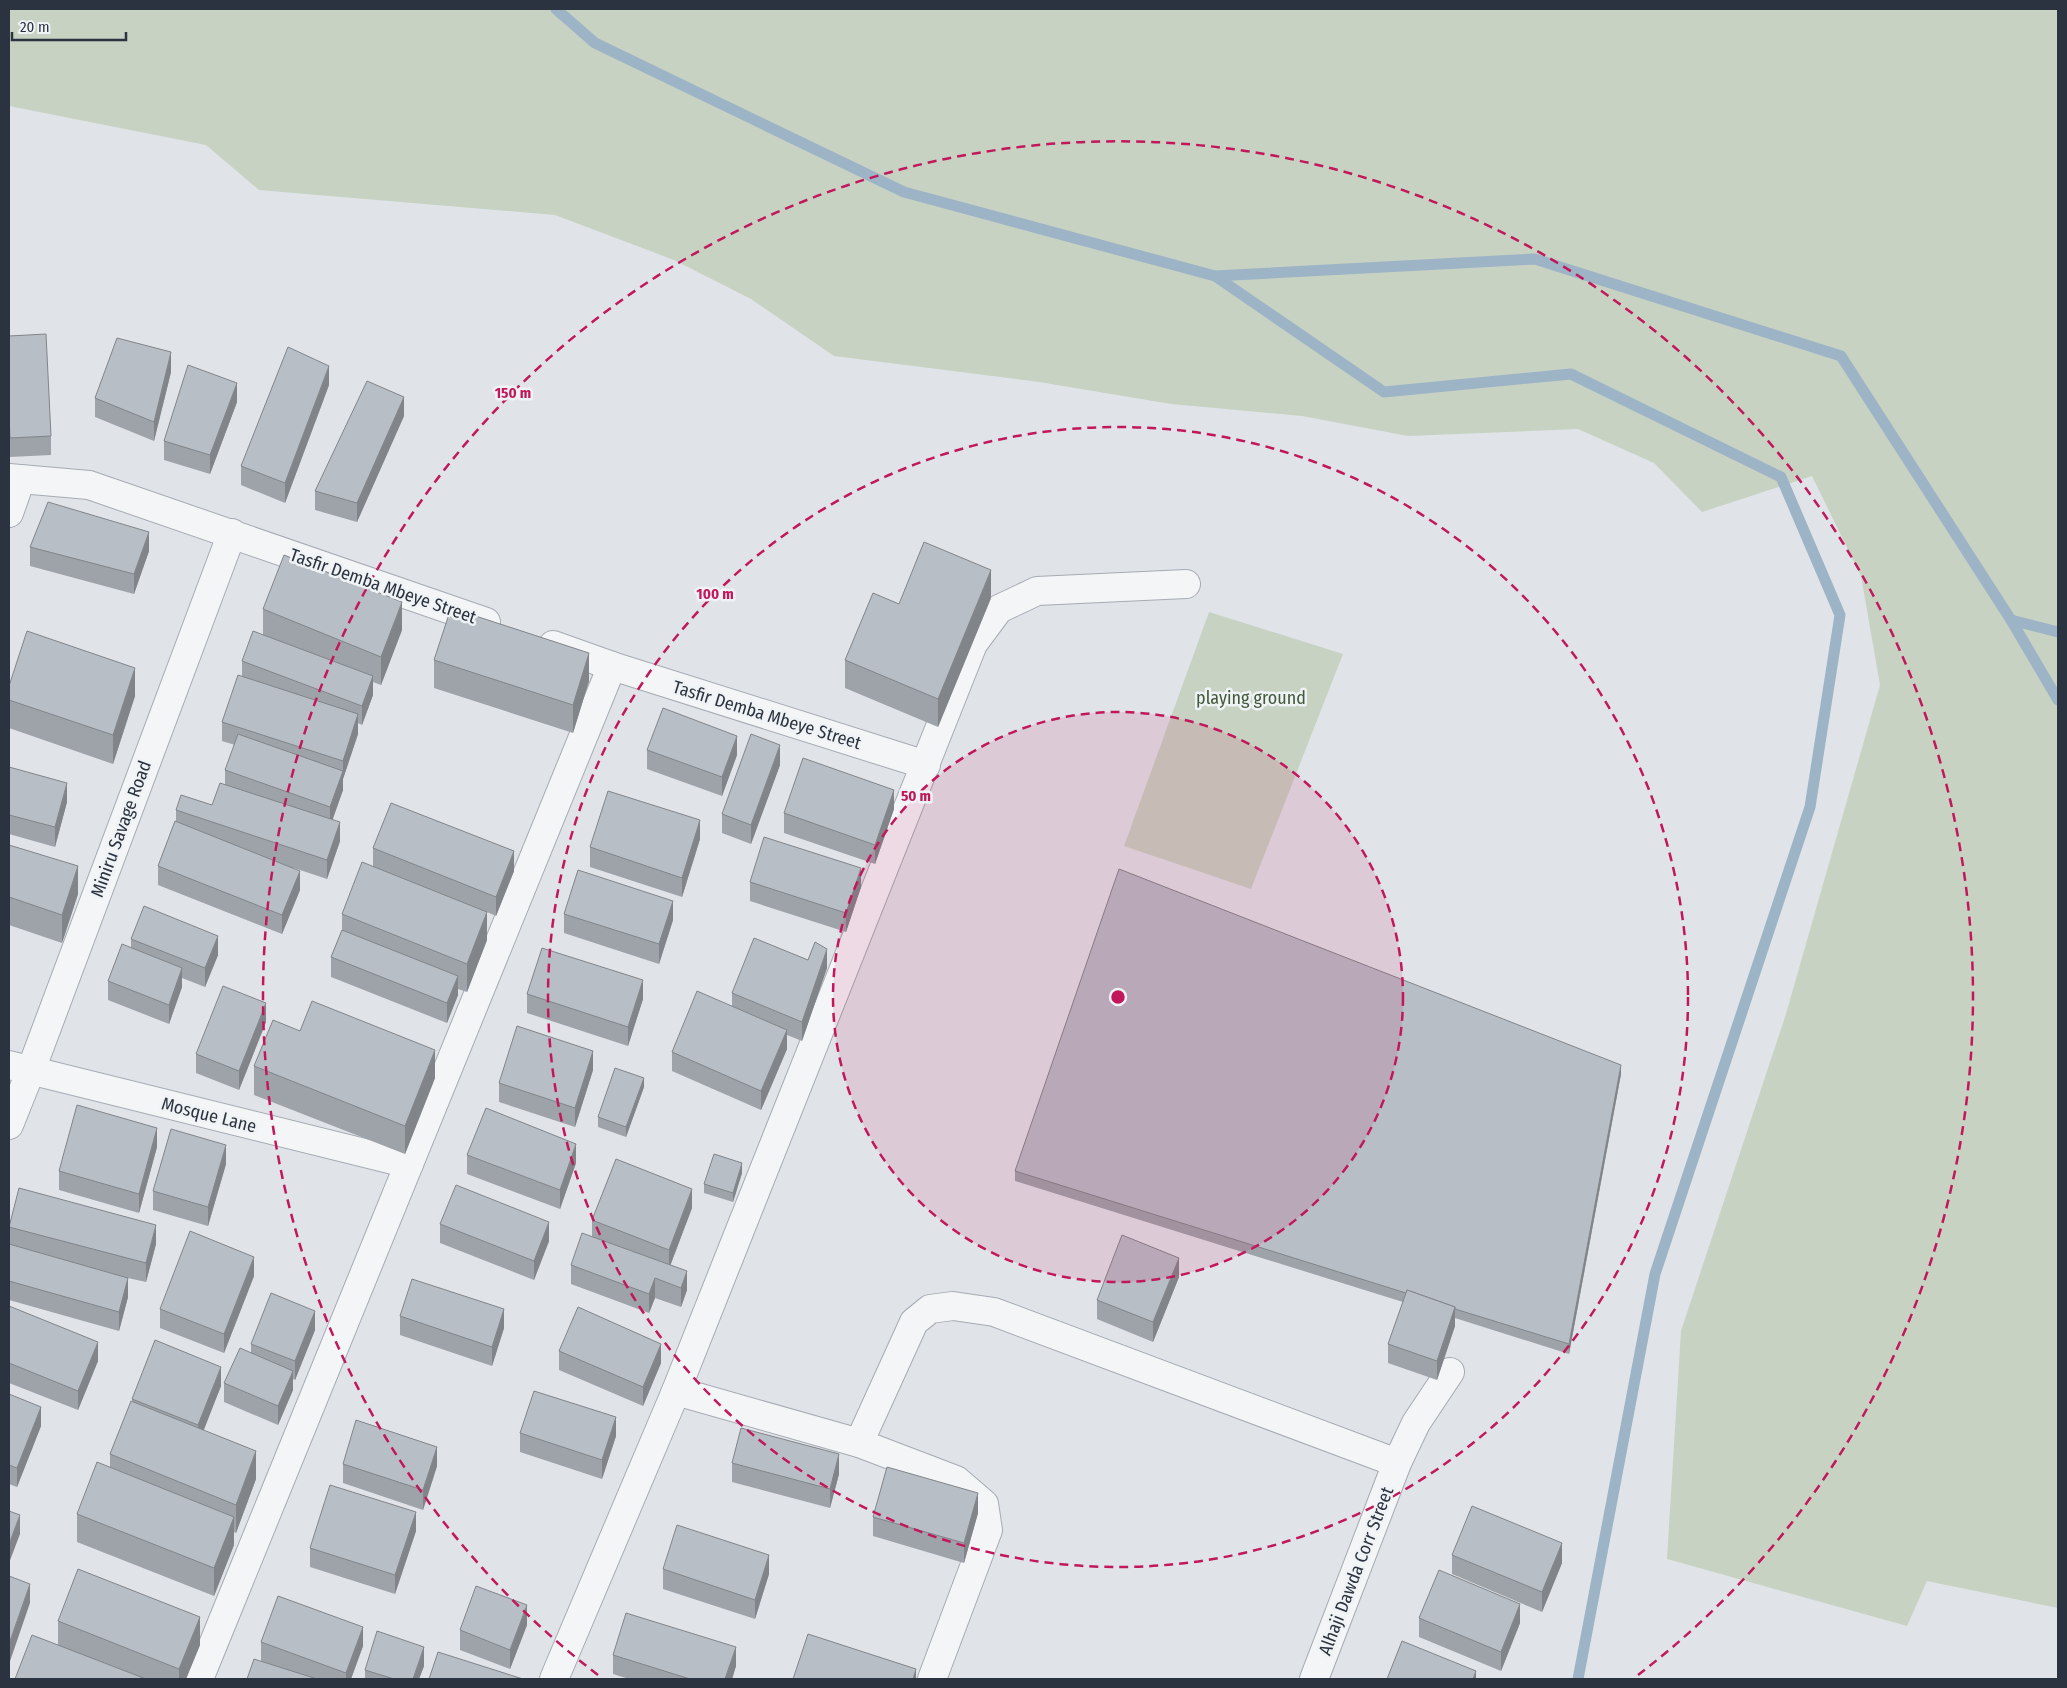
<svg xmlns="http://www.w3.org/2000/svg" width="2067" height="1688" font-family="'Fira Sans Condensed',sans-serif">
<style>
.green{fill:#c7d2c2}
.lines{fill:none;stroke-linecap:round;stroke-linejoin:round}
.stream{stroke:#9db4c7;stroke-width:11}
.minor-casing{stroke:#a6abb3;stroke-width:30}
.minor{stroke:#f3f5f7;stroke-width:28}
.wall{fill:#9ea3a9}
.shaded-wall{fill:#81858a}
.building{fill:#b8bec5;stroke:#81858a}
.ring{fill:none;stroke:#c2185b;stroke-width:2.5;stroke-dasharray:9 6}
.labels{text-anchor:middle;stroke-width:5;stroke-linejoin:round;paint-order:stroke}
.street-label{font-size:18px;fill:#2a333f;stroke:#f0f3f6}
.park-label{font-size:18px;fill:#415a38;stroke:#f0f3f6}
.centre{fill:#c2185b;stroke:#f0f3f6;stroke-width:2.5}
.ring-label{font-size:15px;text-anchor:middle;font-weight:bold;fill:#c2185b;stroke:#f0f3f6;stroke-width:5;stroke-linejoin:round;paint-order:stroke}
</style>
<rect width="100%" height="100%" fill="#e0e4e9"/>
<g class="green">
<polygon points="9,9 2058,9 2058,1608 1927,1581 1907,1626 1667,1559 1681,1331 1786,1014 1880,685 1861,576 1812,476 1702,512 1654,463 1578,429 1408,436 1302,416 1171,404 1039,382 834,356 751,299 674,260 555,215 259,190 206,145 9,106"/>
<polygon points="1209,612 1343,654 1251,889 1124,846"/>
</g>
<g class="lines">
<g class="stream">
<polyline points="556,9 595,43 904,192 1215,276 1535,259 1841,356 2011,620 2058,700"/>
<polyline points="1215,276 1384,392 1571,374 1781,477 1840,615 1810,807 1655,1274 1578,1679"/>
<polyline points="2011,620 2058,632"/>
</g>
<g class="minor-casing">
<g id="minor">
<polyline points="9,478 89,485 486,622"/>
<polyline points="9,513 21,479"/>
<polyline points="553,645 612,666 926,765"/>
<polyline points="9,1065 409,1164"/>
<polyline points="9,1125 31,1070 232,533"/>
<polyline points="676,1391 859,1443 956,1480 984,1504 988,1530 932,1679"/>
<polyline points="859,1443 914,1322 930,1309 953,1306 994,1312 1397,1463"/>
<polyline points="199,1679 612,666"/>
<polyline points="554,1679 676,1391 973,644 999,609 1037,591 1186,584"/>
<polyline points="1314,1679 1397,1463 1416,1423 1450,1372"/>
</g>
</g>
<use href="#minor" class="minor"/>
</g>
<g class="wall">
<polygon points="9,336 51,436 51,455 10,457 9,434"/>
<polygon points="171,372 154,441 95,417 95,398"/>
<polygon points="329,385 285,503 241,485 241,466"/>
<polygon points="237,402 210,474 164,460 164,441"/>
<polygon points="404,416 357,522 315,510 315,491"/>
<polygon points="30,547 149,551 134,594 30,566"/>
<polygon points="991,598 938,727 845,688 845,660"/>
<polygon points="263,609 402,630 381,685 373,682 373,695 362,725 358,723 358,734 343,779 343,790 333,819 340,841 327,879 294,868 300,890 282,934 158,885 158,866 176,821 176,810 212,805 225,785 225,770 235,745 222,741 222,722 242,677 242,661 263,635"/>
<polygon points="434,660 589,681 573,733 434,688"/>
<polygon points="9,686 135,696 113,764 9,728"/>
<polygon points="647,750 737,755 722,796 647,769"/>
<polygon points="780,765 751,844 722,833 722,814"/>
<polygon points="9,767 67,802 55,847 9,834"/>
<polygon points="894,809 875,864 784,833 784,813"/>
<polygon points="700,839 682,897 590,867 590,847"/>
<polygon points="9,845 78,894 62,943 9,925"/>
<polygon points="373,848 514,871 496,916 487,912 487,940 467,992 458,989 458,995 447,1023 331,977 331,957 342,930 342,914 373,867"/>
<polygon points="750,882 861,887 846,932 750,901"/>
<polygon points="564,914 673,920 659,964 564,933"/>
<polygon points="131,939 218,955 205,987 182,978 182,987 169,1024 108,1000 108,981 131,948"/>
<polygon points="827,968 802,1041 787,1035 787,1049 761,1110 672,1071 672,1052 732,1006 732,993"/>
<polygon points="527,994 643,999 628,1046 527,1013"/>
<polygon points="266,1022 239,1090 196,1073 196,1054"/>
<polygon points="300,1031 435,1078 405,1154 254,1095 254,1066"/>
<polygon points="593,1070 575,1127 499,1102 499,1083"/>
<polygon points="1621,1074 1569,1354 1455,1318 1455,1326 1437,1380 1388,1363 1388,1344 1403,1302 1015,1181 1015,1171"/>
<polygon points="644,1087 626,1137 598,1127 598,1117"/>
<polygon points="157,1147 139,1213 59,1190 59,1171"/>
<polygon points="467,1155 576,1163 560,1209 467,1174"/>
<polygon points="226,1164 208,1226 153,1210 153,1191"/>
<polygon points="742,1173 733,1202 704,1193 704,1184"/>
<polygon points="692,1208 670,1265 687,1290 681,1307 655,1298 649,1313 571,1284 571,1265 592,1237 592,1220"/>
<polygon points="440,1224 549,1241 534,1280 440,1243"/>
<polygon points="9,1227 156,1244 146,1282 128,1278 128,1297 119,1331 9,1300"/>
<polygon points="254,1276 224,1353 160,1328 160,1309"/>
<polygon points="1179,1277 1153,1342 1097,1319 1097,1300"/>
<polygon points="9,1306 98,1361 78,1410 9,1383"/>
<polygon points="400,1316 504,1328 492,1366 400,1335"/>
<polygon points="315,1330 295,1380 293,1379 293,1390 278,1425 224,1402 224,1383 251,1353 251,1344"/>
<polygon points="559,1351 661,1363 643,1406 559,1370"/>
<polygon points="221,1386 203,1430 256,1479 236,1533 234,1532 234,1545 214,1596 77,1542 77,1514 110,1467 110,1454 132,1402 132,1399"/>
<polygon points="9,1394 41,1426 17,1487 9,1484"/>
<polygon points="520,1433 616,1436 602,1479 520,1452"/>
<polygon points="732,1463 839,1474 830,1508 732,1482"/>
<polygon points="343,1464 437,1466 423,1510 343,1483"/>
<polygon points="978,1513 964,1563 873,1536 873,1517"/>
<polygon points="416,1531 395,1594 310,1567 310,1548"/>
<polygon points="1452,1555 1562,1563 1542,1612 1452,1574"/>
<polygon points="663,1569 769,1574 755,1619 663,1589"/>
<polygon points="1419,1618 1520,1623 1501,1671 1419,1637"/>
<polygon points="58,1621 200,1645 186,1679 15,1679 58,1645"/>
<polygon points="527,1625 510,1669 460,1650 460,1630"/>
<polygon points="261,1642 363,1646 351,1679 247,1679 261,1661"/>
<polygon points="613,1655 736,1666 732,1679 629,1679 613,1674"/>
<polygon points="424,1666 419,1679 365,1679 365,1670"/>
</g>
<g class="shaded-wall">
<polygon points="171,352 171,372 154,441 154,422"/>
<polygon points="329,366 329,385 285,503 285,483"/>
<polygon points="237,383 237,402 210,474 210,455"/>
<polygon points="404,397 404,416 357,522 357,503"/>
<polygon points="149,532 149,551 134,594 134,574"/>
<polygon points="991,570 991,598 938,727 938,699"/>
<polygon points="402,602 402,630 381,685 381,657"/>
<polygon points="589,653 589,681 573,733 573,705"/>
<polygon points="135,668 135,696 113,764 113,735"/>
<polygon points="373,676 373,695 362,725 362,706"/>
<polygon points="358,714 358,734 343,779 343,790 330,826 330,807 343,771 343,761"/>
<polygon points="737,736 737,755 722,796 722,777"/>
<polygon points="780,745 780,765 751,844 751,825"/>
<polygon points="67,783 67,802 55,847 55,827"/>
<polygon points="894,790 894,809 875,864 875,845"/>
<polygon points="700,820 700,839 682,897 682,878"/>
<polygon points="340,822 340,841 327,879 327,860"/>
<polygon points="514,851 514,871 496,916 496,897"/>
<polygon points="78,866 78,894 62,943 62,915"/>
<polygon points="861,868 861,887 846,932 846,913"/>
<polygon points="300,871 300,890 282,934 282,915"/>
<polygon points="673,901 673,920 659,964 659,944"/>
<polygon points="487,912 487,940 467,992 467,964"/>
<polygon points="218,936 218,955 205,987 205,968"/>
<polygon points="827,949 827,968 802,1041 802,1022"/>
<polygon points="182,968 182,987 169,1024 169,1005"/>
<polygon points="458,976 458,995 447,1023 447,1003"/>
<polygon points="643,980 643,999 628,1046 628,1027"/>
<polygon points="266,1003 266,1022 239,1090 239,1071"/>
<polygon points="787,1030 787,1049 761,1110 761,1091"/>
<polygon points="435,1050 435,1078 405,1154 405,1126"/>
<polygon points="593,1051 593,1070 575,1127 575,1108"/>
<polygon points="1621,1065 1621,1074 1569,1354 1569,1344"/>
<polygon points="644,1078 644,1087 626,1137 626,1127"/>
<polygon points="157,1128 157,1147 139,1213 139,1194"/>
<polygon points="576,1144 576,1163 560,1209 560,1190"/>
<polygon points="226,1145 226,1164 208,1226 208,1207"/>
<polygon points="742,1163 742,1173 733,1202 733,1193"/>
<polygon points="692,1189 692,1208 669,1269 669,1250"/>
<polygon points="549,1222 549,1241 534,1280 534,1261"/>
<polygon points="156,1225 156,1244 146,1282 146,1263"/>
<polygon points="254,1257 254,1276 224,1353 224,1334"/>
<polygon points="1179,1258 1179,1277 1153,1342 1153,1322"/>
<polygon points="687,1271 687,1290 681,1307 681,1288"/>
<polygon points="128,1278 128,1297 119,1331 119,1312"/>
<polygon points="655,1278 655,1298 649,1313 649,1294"/>
<polygon points="1455,1307 1455,1326 1437,1380 1437,1361"/>
<polygon points="504,1309 504,1328 492,1366 492,1347"/>
<polygon points="315,1311 315,1330 295,1380 295,1361"/>
<polygon points="98,1342 98,1361 78,1410 78,1391"/>
<polygon points="661,1344 661,1363 643,1406 643,1387"/>
<polygon points="221,1367 221,1386 198,1445 198,1425"/>
<polygon points="293,1371 293,1390 278,1425 278,1406"/>
<polygon points="41,1407 41,1426 17,1487 17,1468"/>
<polygon points="616,1417 616,1436 602,1479 602,1460"/>
<polygon points="437,1447 437,1466 423,1510 423,1490"/>
<polygon points="256,1451 256,1479 236,1533 236,1505"/>
<polygon points="839,1454 839,1474 830,1508 830,1489"/>
<polygon points="978,1493 978,1513 964,1563 964,1543"/>
<polygon points="416,1512 416,1531 395,1594 395,1575"/>
<polygon points="20,1515 20,1534 9,1563 9,1544"/>
<polygon points="234,1517 234,1545 214,1596 214,1568"/>
<polygon points="1562,1543 1562,1563 1542,1612 1542,1592"/>
<polygon points="769,1555 769,1574 755,1619 755,1600"/>
<polygon points="30,1584 30,1603 9,1664 9,1644"/>
<polygon points="1520,1604 1520,1623 1501,1671 1501,1652"/>
<polygon points="527,1605 527,1625 510,1669 510,1650"/>
<polygon points="200,1617 200,1645 186,1679 179,1679 179,1669"/>
<polygon points="363,1627 363,1646 351,1679 346,1679 346,1673"/>
<polygon points="424,1647 424,1666 419,1679 413,1679"/>
<polygon points="736,1647 736,1666 732,1679 725,1679"/>
<polygon points="916,1669 916,1679 913,1679"/>
<polygon points="1476,1671 1476,1679 1473,1679"/>
</g>
<g class="building">
<polygon points="46,334 51,436 10,438 9,415 9,336"/>
<polygon points="117,338 171,352 154,422 95,398"/>
<polygon points="288,347 329,366 285,483 241,466"/>
<polygon points="188,365 237,383 210,455 164,441"/>
<polygon points="367,381 404,397 357,503 315,491"/>
<polygon points="48,502 149,532 134,574 30,547"/>
<polygon points="924,542 991,570 938,699 845,660 873,593 899,604"/>
<polygon points="284,555 402,602 381,657 263,609"/>
<polygon points="451,608 589,653 573,705 434,660"/>
<polygon points="27,631 135,668 113,735 9,700 9,686"/>
<polygon points="253,631 373,676 362,706 242,661"/>
<polygon points="238,675 358,714 343,761 222,722"/>
<polygon points="663,708 737,736 722,777 647,750"/>
<polygon points="238,734 343,771 330,807 225,770"/>
<polygon points="751,734 780,745 751,825 722,814"/>
<polygon points="803,758 894,790 875,845 784,813"/>
<polygon points="9,767 67,783 55,827 9,815"/>
<polygon points="220,783 340,822 327,860 176,810 181,795 212,805"/>
<polygon points="608,791 700,820 682,878 590,847"/>
<polygon points="391,803 514,851 496,897 373,848"/>
<polygon points="175,821 300,871 282,915 158,866"/>
<polygon points="764,837 861,868 846,913 750,882"/>
<polygon points="9,845 78,866 62,915 9,897"/>
<polygon points="362,862 487,912 467,964 342,914"/>
<polygon points="1119,869 1621,1065 1569,1344 1455,1309 1455,1307 1407,1290 1406,1293 1015,1171"/>
<polygon points="578,870 673,901 659,944 564,914"/>
<polygon points="144,906 218,936 205,968 131,939"/>
<polygon points="342,930 458,976 447,1003 331,957"/>
<polygon points="754,938 808,960 815,942 827,949 802,1022 732,993"/>
<polygon points="122,944 182,968 169,1005 108,981"/>
<polygon points="542,948 643,980 628,1027 527,994"/>
<polygon points="223,986 266,1003 239,1071 196,1054"/>
<polygon points="697,991 787,1030 761,1091 672,1052"/>
<polygon points="312,1001 435,1050 405,1126 254,1066 273,1020 300,1031"/>
<polygon points="517,1026 593,1051 575,1108 499,1083"/>
<polygon points="615,1068 644,1078 626,1127 598,1117"/>
<polygon points="77,1105 157,1128 139,1194 59,1171"/>
<polygon points="486,1108 576,1144 560,1190 467,1155"/>
<polygon points="171,1129 226,1145 208,1207 153,1191"/>
<polygon points="714,1154 742,1163 733,1193 704,1184"/>
<polygon points="616,1159 692,1189 669,1250 592,1220"/>
<polygon points="456,1185 549,1222 534,1261 440,1224"/>
<polygon points="19,1188 156,1225 146,1263 9,1227"/>
<polygon points="190,1231 254,1257 224,1334 160,1309"/>
<polygon points="582,1233 687,1271 681,1288 655,1278 649,1294 571,1265"/>
<polygon points="1122,1235 1179,1258 1153,1322 1097,1300"/>
<polygon points="9,1244 128,1278 119,1312 9,1281"/>
<polygon points="412,1279 504,1309 492,1347 400,1316"/>
<polygon points="1407,1290 1455,1307 1437,1361 1388,1344"/>
<polygon points="271,1293 315,1311 295,1361 251,1344"/>
<polygon points="9,1306 98,1342 78,1391 9,1363"/>
<polygon points="578,1307 661,1344 643,1387 559,1351"/>
<polygon points="155,1340 221,1367 198,1425 132,1399"/>
<polygon points="240,1348 293,1371 278,1406 224,1383"/>
<polygon points="534,1391 616,1417 602,1460 520,1433"/>
<polygon points="9,1394 41,1407 17,1468 9,1465"/>
<polygon points="131,1401 256,1451 236,1505 110,1454"/>
<polygon points="356,1420 437,1447 423,1490 343,1464"/>
<polygon points="741,1428 839,1454 830,1489 732,1463"/>
<polygon points="97,1462 234,1517 214,1568 77,1514"/>
<polygon points="887,1467 978,1493 964,1543 873,1517"/>
<polygon points="330,1485 416,1512 395,1575 310,1548"/>
<polygon points="1472,1506 1562,1543 1542,1592 1452,1555"/>
<polygon points="9,1511 20,1515 9,1544"/>
<polygon points="677,1525 769,1555 755,1600 663,1569"/>
<polygon points="78,1569 200,1617 179,1669 58,1621"/>
<polygon points="1439,1570 1520,1604 1501,1652 1419,1618"/>
<polygon points="9,1576 30,1584 9,1644"/>
<polygon points="476,1586 527,1605 510,1650 460,1630"/>
<polygon points="278,1596 363,1627 346,1673 261,1642"/>
<polygon points="626,1613 736,1647 725,1679 690,1679 613,1655"/>
<polygon points="377,1631 424,1647 413,1679 394,1679 365,1670"/>
<polygon points="808,1634 916,1669 913,1679 793,1679"/>
<polygon points="32,1635 146,1679 15,1679"/>
<polygon points="1402,1641 1476,1671 1473,1679 1387,1679"/>
<polygon points="438,1652 523,1679 429,1679"/>
<polygon points="254,1659 317,1679 247,1679"/>
</g>
<circle cx="1118" cy="997" r="285" fill="#c2185b" fill-opacity=".12"/>
<g class="ring">
<circle cx="1118" cy="997" r="285"/>
<circle cx="1118" cy="997" r="570"/>
<path d="M598 1675A855 855 0 1 1 1638 1675"/>
</g>
<g class="labels">
<g class="street-label">
<text transform="translate(383 586) rotate(19)" y="6">Tasfir Demba Mbeye Street</text>
<text transform="translate(767 715) rotate(17)" y="6">Tasfir Demba Mbeye Street</text>
<text transform="translate(121 829) rotate(-70)" y="6">Miniru Savage Road</text>
<text transform="translate(209 1115) rotate(14)" y="6">Mosque Lane</text>
<text transform="translate(1356 1571) rotate(-69)" y="6">Alhaji Dawda Corr Street</text>
</g>
<g class="park-label">
<text x="1251" y="704">playing ground</text>
</g>
</g>
<circle cx="1118" cy="997" r="8" class="centre"/>
<g class="ring-label">
<text x="513" y="398">150 m</text>
<text x="715" y="599">100 m</text>
<text x="916" y="801">50 m</text>
</g>
<rect width="2067" height="1688" fill="none" stroke="#2a333f" stroke-width="20"/>
<path d="M12 32v8h114v-8" fill="none" stroke="#2a333f" stroke-width="2.5"/>
<text x="20" y="32" font-size="15" fill="#2a333f" stroke="#f0f3f6" stroke-width="4" paint-order="stroke">20 m</text>
</svg>
